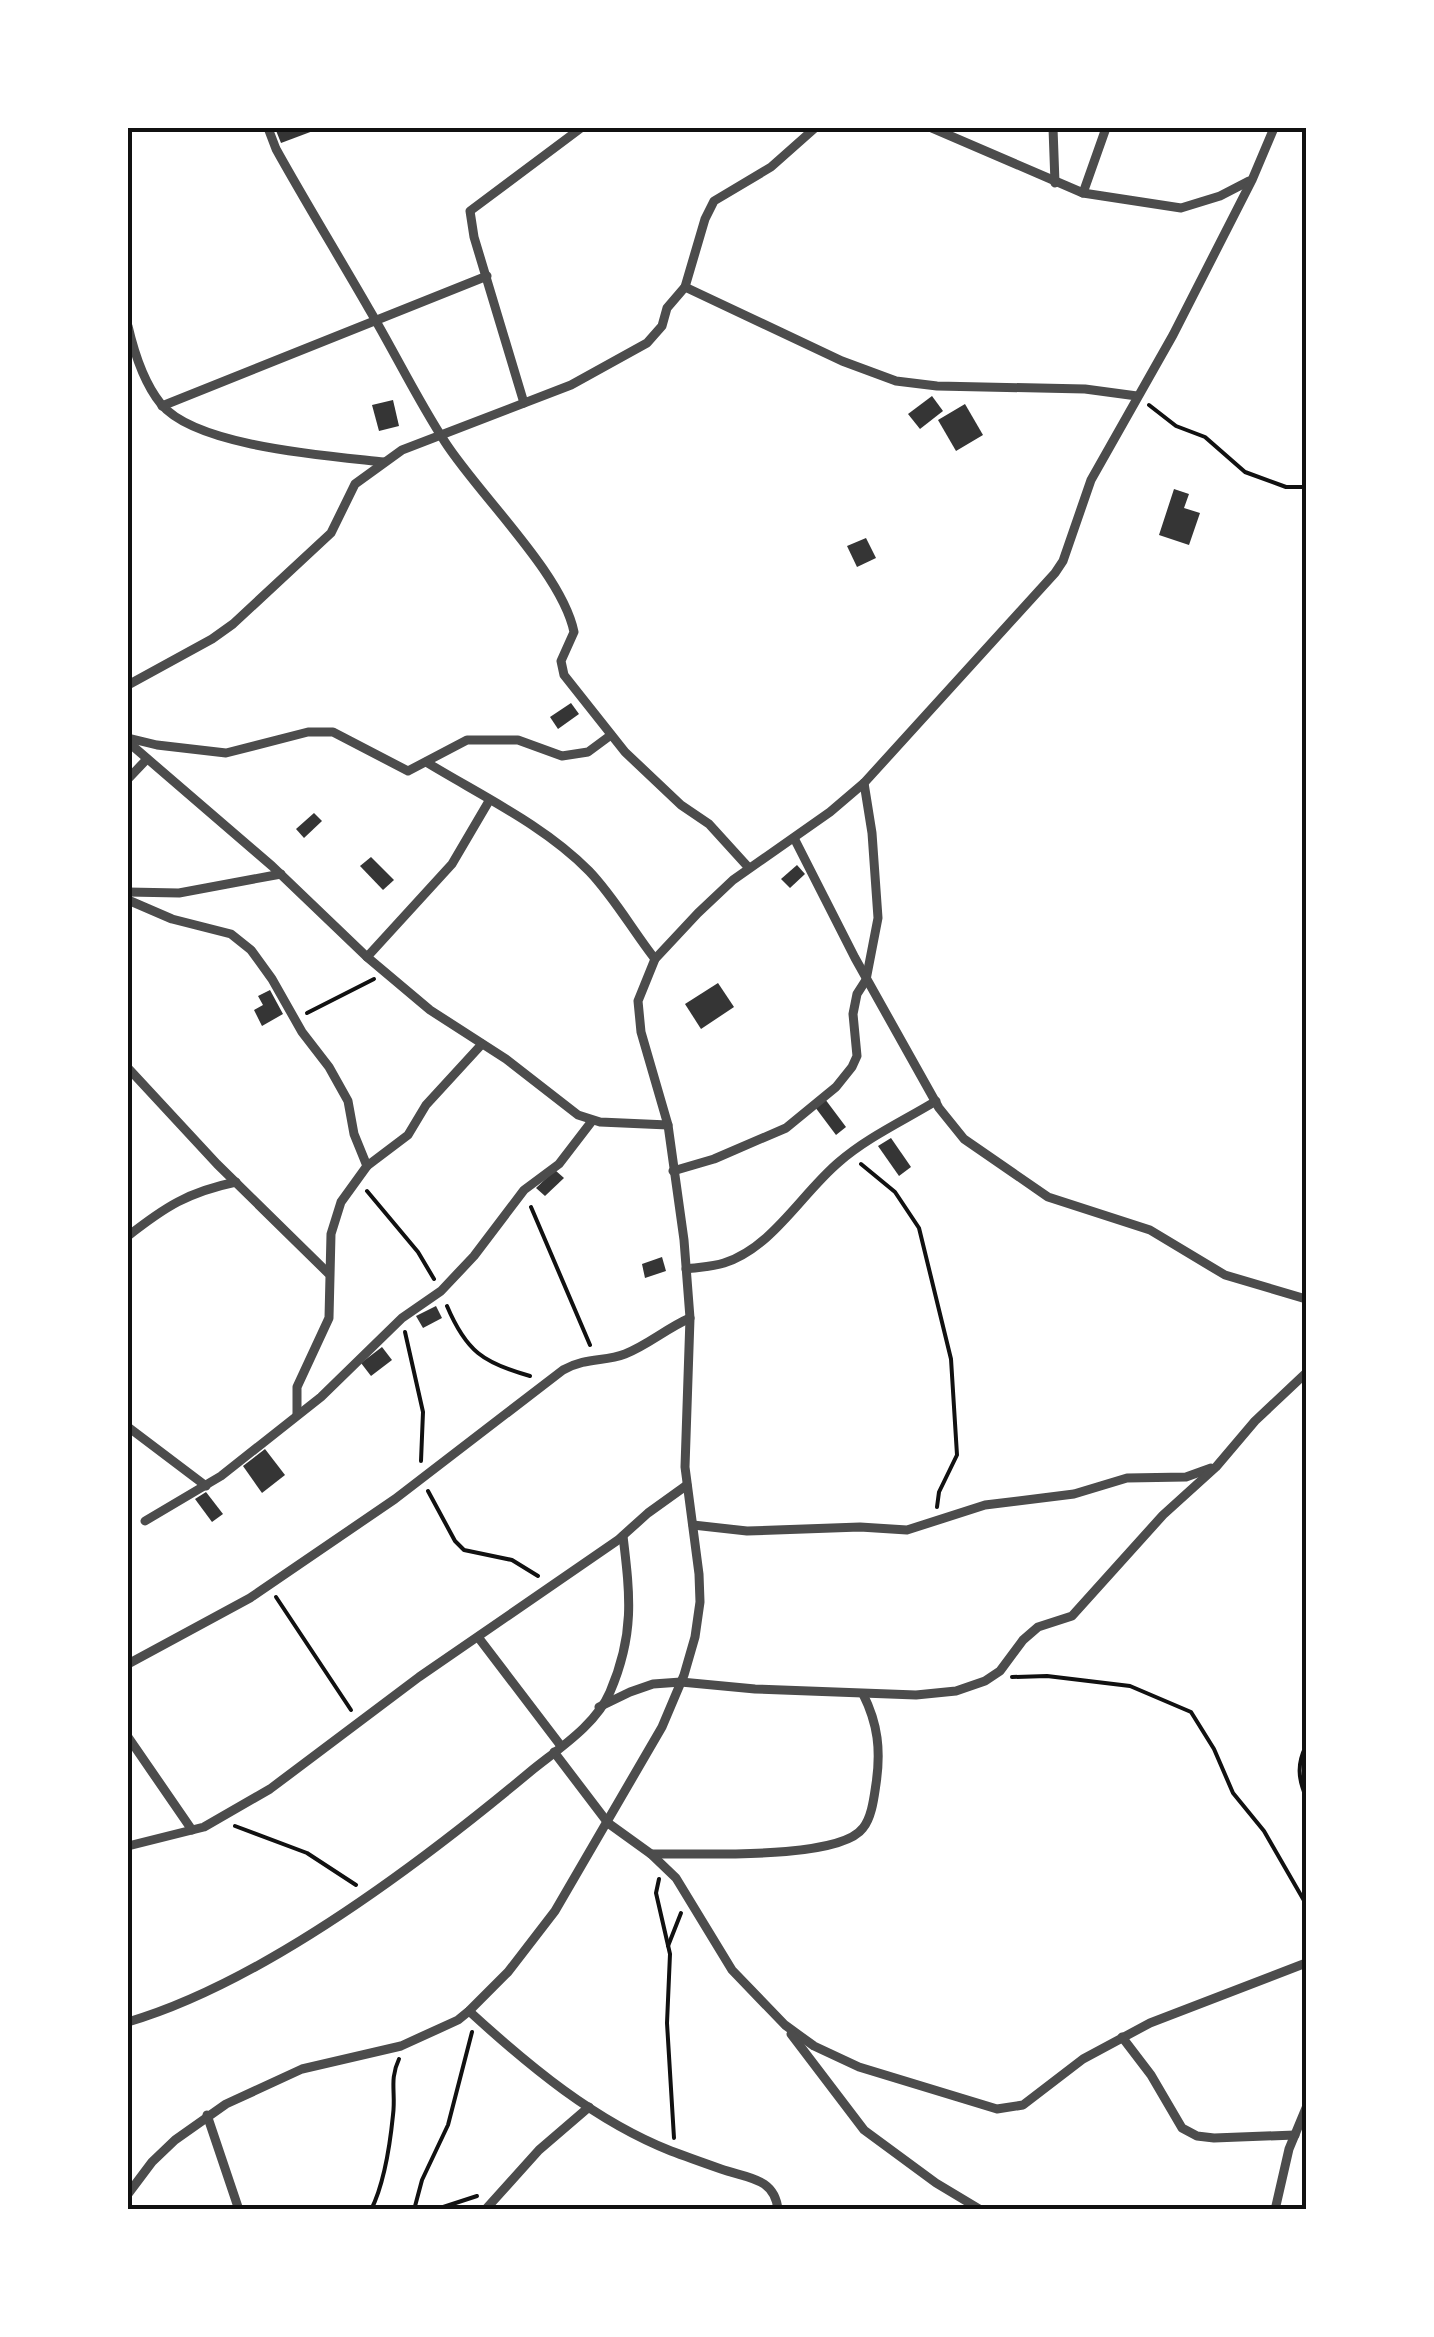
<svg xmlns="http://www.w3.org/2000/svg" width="1434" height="2337" font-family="'Open Sans',sans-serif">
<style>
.building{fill:#353535}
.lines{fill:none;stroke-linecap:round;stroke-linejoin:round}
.path{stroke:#111;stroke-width:4}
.minor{stroke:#4c4c4c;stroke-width:9}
.neatline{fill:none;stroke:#111;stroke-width:4}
</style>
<rect width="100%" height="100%" fill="#fff"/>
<g class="building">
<polygon points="275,128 312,128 313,131 281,143"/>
<polygon points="932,396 943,411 920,429 908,414"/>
<polygon points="393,400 399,426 379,431 372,405"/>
<polygon points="965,404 983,435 956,451 938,420"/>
<polygon points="1174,489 1189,494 1184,508 1200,513 1189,545 1159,535"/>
<polygon points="866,538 876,558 857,567 847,546"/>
<polygon points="571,703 579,714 558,729 550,717"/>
<polygon points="314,813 322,821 304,838 296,829"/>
<polygon points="371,857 394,880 383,890 360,866"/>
<polygon points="797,865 805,874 790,888 781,879"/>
<polygon points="718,983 734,1007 701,1029 685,1004"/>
<polygon points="270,990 283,1014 262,1026 254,1010 263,1005 258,996"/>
<polygon points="825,1099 846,1127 836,1135 815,1107"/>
<polygon points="891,1138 911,1167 899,1176 878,1146"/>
<polygon points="555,1170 564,1178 545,1196 536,1188"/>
<polygon points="662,1257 666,1271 645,1278 642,1264"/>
<polygon points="436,1306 442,1318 423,1328 416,1316"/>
<polygon points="382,1347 392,1360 371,1376 361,1363"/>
<polygon points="265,1449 285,1475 262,1493 243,1466"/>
<polygon points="206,1492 223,1514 212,1522 195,1499"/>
</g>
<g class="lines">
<g class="path">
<polyline points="1149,405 1176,426 1205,437 1245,472 1286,487 1306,487"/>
<polyline points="307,1013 374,979"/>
<polyline points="861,1164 895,1192 919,1228 951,1359 957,1455 939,1492 937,1507"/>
<polyline points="367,1191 418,1252 434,1279"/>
<polyline points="531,1207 590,1345"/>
<path d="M 447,1306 C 466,1351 483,1363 530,1376"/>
<polyline points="405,1332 423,1412 421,1461"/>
<polyline points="428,1491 455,1541 464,1550 512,1560 538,1576"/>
<polyline points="276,1597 351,1710"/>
<polyline points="1012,1677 1047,1676 1130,1686 1191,1712 1214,1749 1233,1793 1264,1831 1306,1904"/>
<path d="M 1306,1746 C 1297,1764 1298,1778 1306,1797"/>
<polyline points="235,1826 307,1853 356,1885"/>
<polyline points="659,1879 656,1893 670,1954 667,2023 674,2138"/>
<polyline points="668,1946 681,1913"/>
<path d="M 371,2210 C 385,2182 390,2145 393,2115 C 396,2093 389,2080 399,2059"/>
<polyline points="414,2210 422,2180 448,2125 472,2032"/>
<polyline points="434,2210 477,2196"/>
</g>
<g class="minor">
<path d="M 268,128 L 276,149 C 306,203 338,255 369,309 C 395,353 417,399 445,442 C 479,495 562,573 574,632 L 561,661 L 564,675 L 625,752 L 681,805 L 709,824 L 749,868"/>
<polyline points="932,128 1083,193 1181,208 1220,196 1249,181"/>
<polyline points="1053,128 1055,183"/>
<polyline points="1083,193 1106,128"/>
<polyline points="685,287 842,361 896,381 937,386 1085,389 1137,396"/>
<path d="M 128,326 C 134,352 144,383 161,404 C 196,447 330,456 384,462"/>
<polyline points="524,403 474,237 470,211 581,128"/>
<polyline points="162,406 487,276"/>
<polyline points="128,685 212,639 233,624 331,533 355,484 402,450 571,385 647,343 662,326 667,308 685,287 705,219 714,201 771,167 815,128"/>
<polyline points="128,738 157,745 226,753 308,732 333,732 408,771 467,740 518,740 562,756 588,752 611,735"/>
<polyline points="128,742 272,866 367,957 430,1010 506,1059 578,1115 600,1122 668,1125"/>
<path d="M 426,762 C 480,795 544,825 589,871 C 614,897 633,931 655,959"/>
<polyline points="128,779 147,759"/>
<polyline points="794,838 855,958 939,1108 964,1139 1048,1197 1150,1230 1225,1275 1306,1299"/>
<polyline points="128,892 179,893 281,874"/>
<polyline points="128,900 172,919 231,934 251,950 272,979 302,1032 329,1067 348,1101 354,1134 367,1166"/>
<polyline points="367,957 452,864 489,801"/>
<polyline points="128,1068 217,1164 328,1273"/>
<polyline points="673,1171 714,1159 786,1128 836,1087 852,1067 857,1056 853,1014 857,994 866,980 878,918 872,833 864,783"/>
<path d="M 128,1236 C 165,1207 188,1192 236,1182"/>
<path d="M 686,1269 C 699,1267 712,1267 724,1263 C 773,1247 801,1194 839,1162 C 868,1137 903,1121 936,1101"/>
<polyline points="297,1414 297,1387 329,1318 331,1234 341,1202 367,1166 408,1135 426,1105 482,1044"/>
<polyline points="128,1427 206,1486"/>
<polyline points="145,1521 221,1476 321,1397 402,1318 441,1291 474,1256 524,1190 559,1164 592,1121"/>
<polyline points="693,1525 747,1531 860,1527 907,1530 985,1505 1074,1494 1127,1478 1186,1477 1211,1468"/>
<polyline points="478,1637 561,1746"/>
<path d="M 128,1664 L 250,1598 L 395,1499 L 563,1370 C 587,1357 604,1362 625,1354 C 648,1345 667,1328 690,1318"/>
<polyline points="599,1707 630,1692 653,1684 681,1682 755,1689 916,1695 956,1691 985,1681 1000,1671 1023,1640 1038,1627 1072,1616 1163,1515 1216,1467 1255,1421 1306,1373"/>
<polyline points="128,1737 192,1830"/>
<polyline points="554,1752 608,1823 651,1854 676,1878 732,1970 785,2025 814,2046 859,2067 997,2109 1023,2105 1083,2059 1150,2023 1306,1963"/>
<polyline points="128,1846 204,1827 270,1789 419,1677 618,1540 648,1513 687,1485"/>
<path d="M 651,1854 C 693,1853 839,1861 863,1828 C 872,1817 874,1797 876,1784 C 881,1750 878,1724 863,1694"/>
<path d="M 469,2011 C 529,2066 595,2121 671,2151 C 687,2157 704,2163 721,2169 C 746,2178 775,2177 778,2210"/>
<path d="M 128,2022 C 264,1982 422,1862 531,1771 C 558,1749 596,1725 610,1692 C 635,1634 630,1595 623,1536"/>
<polyline points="791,2034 864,2130 936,2183 981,2210"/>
<polyline points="1122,2037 1151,2075 1182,2128 1197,2136 1214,2138 1295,2135"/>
<polyline points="207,2115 239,2210"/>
<polyline points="128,2194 152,2162 175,2140 226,2104 302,2069 401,2046 458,2020 469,2011 508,1972 555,1911 662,1727 684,1675 695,1637 700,1602 699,1574 685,1467 690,1318 684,1240 668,1125 641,1032 638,1001 655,959 698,913 733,880 830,812 864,783 1055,573 1063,561 1091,480 1173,335 1252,180 1274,128"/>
<polyline points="485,2210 539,2150 589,2107"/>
<polyline points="1275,2210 1289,2149 1306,2108"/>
</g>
</g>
<rect width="1434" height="2337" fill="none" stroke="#ffffff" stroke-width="260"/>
<rect x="130" y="130" width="1174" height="2077" class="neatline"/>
</svg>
